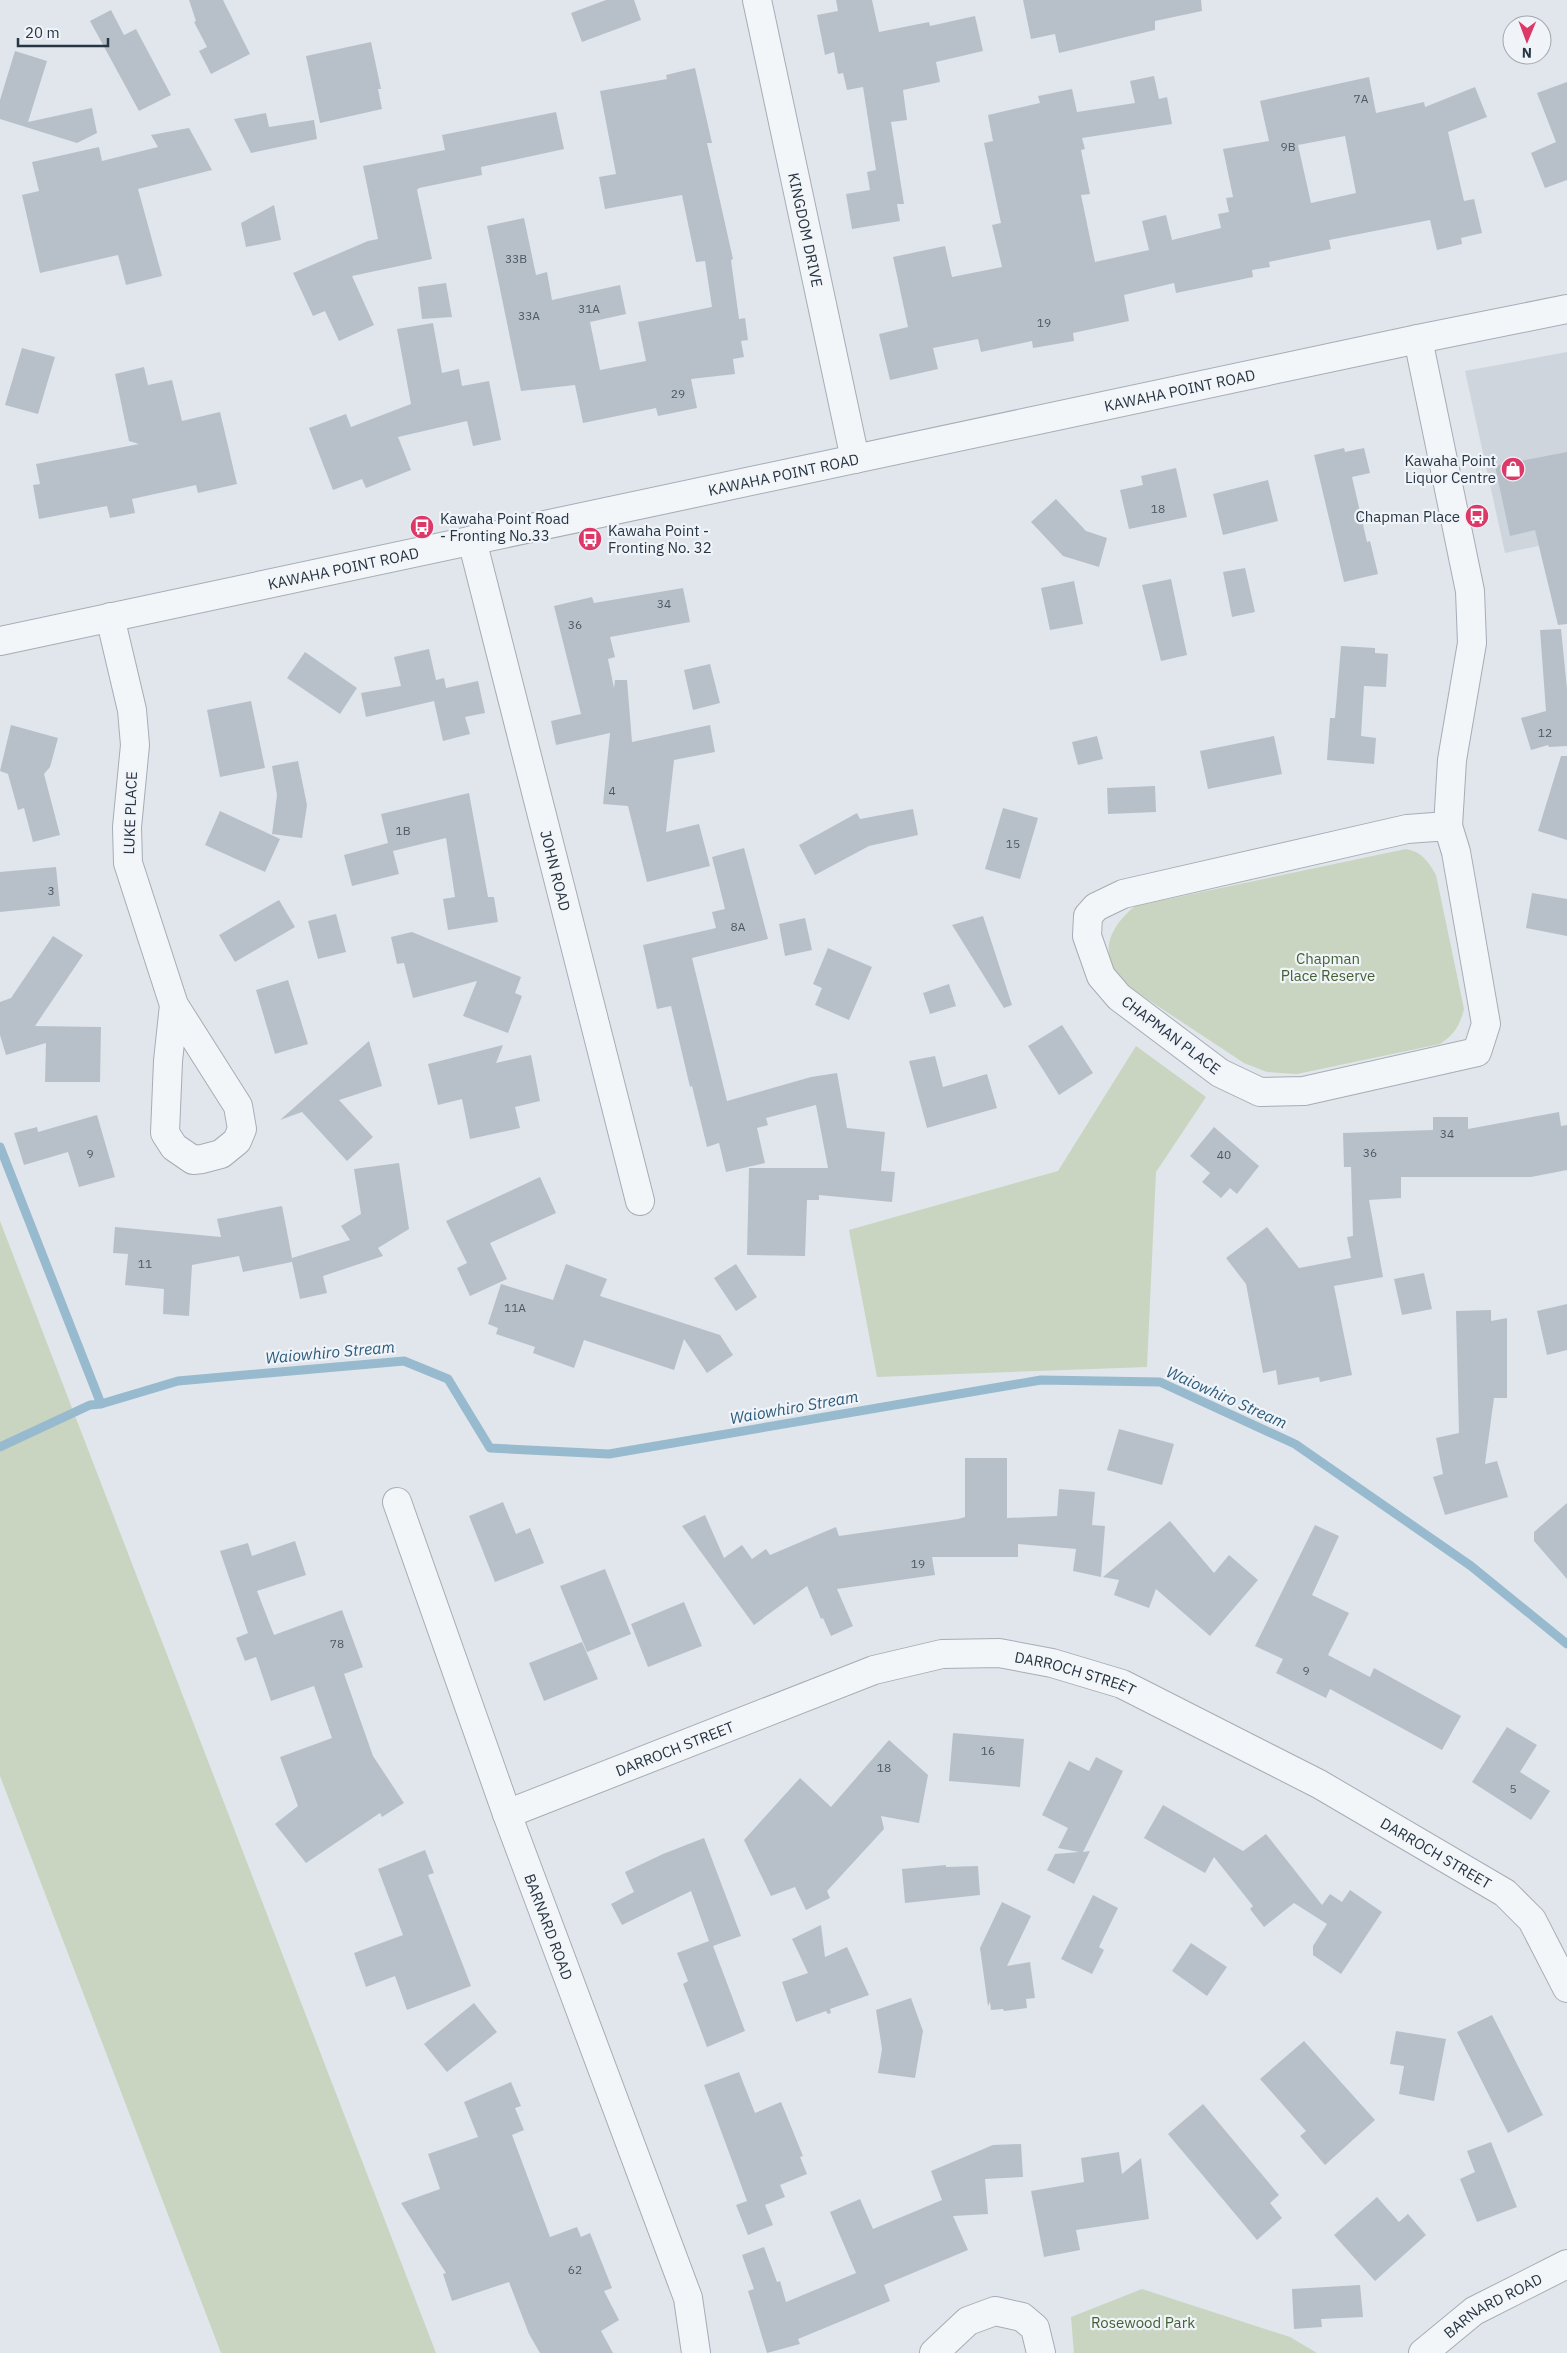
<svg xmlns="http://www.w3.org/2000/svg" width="1567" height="2353" viewBox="0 0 1567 2353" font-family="'IBM Plex Sans',sans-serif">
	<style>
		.built { fill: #ced5dd }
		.green { fill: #c9d5c0 }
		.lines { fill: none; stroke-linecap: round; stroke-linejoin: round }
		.stream { stroke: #97bace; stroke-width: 9 }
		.building { fill: #b7c0c9; fill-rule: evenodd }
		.minor-casing { stroke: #a5adb6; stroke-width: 30 }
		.minor { stroke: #f3f6f8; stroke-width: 28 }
		.labels { text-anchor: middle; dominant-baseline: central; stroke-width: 4.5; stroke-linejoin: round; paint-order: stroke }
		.number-label { font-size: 12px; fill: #4b5865 }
		.street-label { font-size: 15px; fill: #273544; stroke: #f0f4f8 }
		.poi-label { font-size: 15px; fill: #273544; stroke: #f0f4f8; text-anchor: end }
		.park-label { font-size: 15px; fill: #426133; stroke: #f0f4f8 }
		.water-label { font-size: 16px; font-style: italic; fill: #2c5b7c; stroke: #f0f4f8 }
	</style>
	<rect width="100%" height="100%" fill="#e0e6eb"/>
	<path class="built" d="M1567,352V540L1505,553L1465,371Z"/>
	<path class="green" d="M1406,849C1422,852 1428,861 1436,875L1464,1009C1460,1025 1454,1035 1440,1044L1297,1074L1267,1072L1244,1063L1132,989C1098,960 1103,933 1135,906Z
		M1136,1046L1206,1097L1156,1172L1147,1367L877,1377L849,1230L1058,1171Z
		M0,1221L436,2353H221L0,1776Z
		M1142,2289L1290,2337L1317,2353H1074L1071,2317Z"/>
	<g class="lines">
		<path class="stream" d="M0,1147L101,1404
			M0,1447L90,1405L101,1404L178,1381L404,1361L448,1379L490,1448L609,1454L1041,1380L1160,1382L1295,1444L1471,1566L1567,1644"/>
	</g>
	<path class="building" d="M189,0H223L250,54L211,74L199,51L207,47L194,22L196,21Z
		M606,0H634L641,20L582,42L571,13Z
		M836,0H872L879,32L929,22L930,26L975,16L983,51L936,62L940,82L903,90L907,120L891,122L904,204H897L900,221L852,229L846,194L870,190L867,172L876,170L863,87L847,90L843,73L838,74L834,52L825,55L817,15L838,11Z
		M1023,0H1201L1202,11L1155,21V30L1059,53L1055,34L1031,39Z
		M111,10L124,35L136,29L171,95L139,111L90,21Z
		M371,42L381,89H378L382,109L320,123L306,56Z
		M15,51L47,61L28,122L92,108L97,133L77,143L0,119V100Z
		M695,68L712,143H707L733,259L731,260L739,319L745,318L748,340L741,341L744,357L733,359L735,374L691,379L697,408L658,416L656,408L583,423L575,385L521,391L487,226L524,218L536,275L547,272L552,300L620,285L626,314L590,322L600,370L646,361L638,322L712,307L705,261L696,262L682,195L605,209L599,177L616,174L600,91L667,79L666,75Z
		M1154,76L1159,99L1167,97L1172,124L1082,138L1085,149L1081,150L1090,194L1081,195L1095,262L1149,250L1142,221L1166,215L1172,240L1221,228L1218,214L1229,212L1226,198L1233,197L1223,149L1269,141L1260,101L1369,77L1376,113L1424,102L1425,107L1475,87L1487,117L1448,132L1464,201L1474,199L1482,233L1461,238L1462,244L1437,250L1430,220L1329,240L1331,249L1269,262L1270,267L1252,270L1253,277L1176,293L1174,283L1124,295L1129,321L1073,333L1074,341L1033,348L1032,341L981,352L978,339L933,348L938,369L890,380L879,334L908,327L893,257L945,246L952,277L1002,267L992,225L1001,223L984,143L993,141L988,115L1040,103L1038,96L1072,89L1077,112L1135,103L1130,81ZM1345,136L1356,193L1311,203L1298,145Z
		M1567,82V180L1545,188L1531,153L1556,142L1537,93Z
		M556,112L564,149L481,167L482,175L419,188L417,190L432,259L352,276L374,325L339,341L325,311L313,316L293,273L368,241L378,239L363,166L445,150L442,135Z
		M266,113L269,127L314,120L317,139L251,153L234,119Z
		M189,128L212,170L138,189L162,276L126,285L118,255L40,273L22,195L39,191L32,162L99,147L102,161L158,147L151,135Z
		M274,205L281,240L246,247L241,223Z
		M446,283L452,317L422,319L418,287Z
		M433,323L442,373L459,369L462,386L489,381L501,440L473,446L467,421L398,437L411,470L366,488L362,479L333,490L309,428L346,414L351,427L411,404L397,329Z
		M22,348L55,357L38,414L5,405Z
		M144,367L148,385L172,380L182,421L220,412L237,484L198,493L196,485L132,499L135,513L110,518L107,506L39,519L33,485L40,484L36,464L139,444L129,441L115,374Z
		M1344,448L1345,452L1364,448L1370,473L1352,477L1367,542L1370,541L1378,574L1344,582L1314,455Z
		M1567,452V624L1558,625L1535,530L1510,536L1495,466Z
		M1176,468L1187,517L1129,529L1120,490L1143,485L1141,476Z
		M1268,480L1278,521L1223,535L1213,494Z
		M1056,499L1086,531L1107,538L1099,567L1063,556L1031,522Z
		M1245,568L1255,612L1232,617L1223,572Z
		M1171,579L1187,655L1161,661L1142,585Z
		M1074,581L1083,624L1050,630L1041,588Z
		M683,588L690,622L610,637L615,657L608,659L614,688L615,680H627L632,742L710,725L715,752L674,760L666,832L699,824L710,866L647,882L628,806L603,804L610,733L556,745L551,721L581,714L554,606L592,597L594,603Z
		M1561,629L1567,689V746L1549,747L1548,745L1531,750L1521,718L1546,711L1540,630Z
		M1341,646L1375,648V653L1388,654L1386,687L1364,686L1361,736L1376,738L1374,764L1327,760L1330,718H1335Z
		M429,649L436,680L444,678L446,688L478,681L485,713L465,717L470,734L443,741L434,701L366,717L361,693L401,686L394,657Z
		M305,652L357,688L340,714L287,678Z
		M710,664L720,703L693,710L684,670Z
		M251,701L265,768L220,777L207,710Z
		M11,725L58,738L50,767L44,774L60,835L33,842L24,808L18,810L8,774L0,771Z
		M1097,736L1103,759L1078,765L1072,742Z
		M1274,736L1282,774L1208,789L1200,751Z
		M1561,756H1567V840L1538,831Z
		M298,761L307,805L302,838L272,834L277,795L272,766Z
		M1155,786L1156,812L1108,814L1107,788Z
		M469,793L488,897H494L498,922L448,930L443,899L455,897L446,838L393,851L399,874L352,886L344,855L388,843L381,814Z
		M1003,808L1038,818L1020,879L985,869Z
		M913,809L918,835L869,846L815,875L799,845L857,813L860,819Z
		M220,811L280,839L265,872L205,845Z
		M744,848L768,939L692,958L727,1101L811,1077L837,1073L847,1128L885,1132L881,1171L895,1172L892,1202L819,1195V1200H807L805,1256L747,1255L749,1168H828L816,1105L766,1118L768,1125L757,1128L765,1163L726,1172L719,1143L707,1147L692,1086L690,1087L671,1006L657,1009L643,945L716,928L712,912L725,909L712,857Z
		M56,867L60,906L0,912V872Z
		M1532,893L1567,899V936L1526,928Z
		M279,900L295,927L235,962L219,935Z
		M336,914L346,952L318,959L308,921Z
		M983,916L1012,1005L1004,1008L952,925Z
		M805,918L812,950L785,956L779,924Z
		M412,932L521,977L515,993L522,996L508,1033L463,1016L477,981L413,998L404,963L397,964L391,937Z
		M53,936L83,955L35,1026L101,1027L100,1082H45L46,1043L6,1055L0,1035V1002L11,998Z
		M828,948L872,967L849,1020L815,1005L822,988L813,984Z
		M288,980L308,1044L275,1054L256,990Z
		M949,984L956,1006L930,1014L923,993Z
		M1062,1025L1093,1073L1059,1095L1028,1046Z
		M369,1041L382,1086L339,1100L373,1137L347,1161L302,1112L280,1120Z
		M503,1045L496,1063L531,1055L540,1101L515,1107L520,1128L470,1139L462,1099L438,1105L428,1064Z
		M935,1056L943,1087L987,1074L997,1108L927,1128L909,1061Z
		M1559,1112L1561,1126L1567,1125V1170L1531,1177H1401V1198L1369,1200L1383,1277L1334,1286L1352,1375L1320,1382L1319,1377L1278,1385L1276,1370L1263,1373L1246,1284L1226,1258L1267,1227L1299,1268L1351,1258L1347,1237L1353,1236L1351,1167H1344L1343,1133L1433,1130V1117H1468V1129Z
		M97,1115L115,1177L79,1187L68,1152L24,1165L14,1133L37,1127L38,1132Z
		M1214,1127L1259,1166L1237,1194L1230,1188L1221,1198L1202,1182L1210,1173L1190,1156Z
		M399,1163L409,1229L378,1248L383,1256L323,1276L327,1293L300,1299L292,1262L243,1272L239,1256L192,1265L189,1316L163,1314L164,1289L125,1285L128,1254L113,1253L115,1227L221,1237L217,1219L282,1206L292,1258L350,1240L341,1226L361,1214L354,1169Z
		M540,1177L556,1213L490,1243L507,1279L470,1296L457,1268L467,1263L446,1221Z
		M566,1264L607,1279L600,1296L720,1335L733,1355L707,1373L684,1339L674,1370L584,1340L574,1368L533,1353L535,1347L496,1334L498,1328L488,1324L501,1284L553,1300Z
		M736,1264L757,1297L736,1311L714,1278Z
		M1424,1273L1432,1309L1402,1315L1394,1279Z
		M1567,1304V1350L1547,1355L1537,1311Z
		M1491,1310V1321L1507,1318V1398H1494L1485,1464L1497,1461L1508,1497L1445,1515L1433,1477L1443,1474L1436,1438L1459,1433L1456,1311Z
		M1119,1429L1174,1444L1162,1485L1107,1470Z
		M965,1458H1007V1518L1057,1516L1059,1489L1095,1492L1092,1525L1105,1526L1101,1577L1073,1571L1076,1549L1018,1544V1557H932L935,1575L837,1589L853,1626L831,1636L823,1618L821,1619L807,1586L754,1625L682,1526L705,1515L724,1558L742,1545L752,1559L766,1549L770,1555L836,1527L839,1536L958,1519L965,1517Z
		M503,1502L516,1534L530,1528L544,1563L495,1582L469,1516Z
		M1567,1503V1579L1534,1541V1532Z
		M1170,1521L1214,1573L1229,1555L1258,1580L1210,1636L1156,1589L1149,1608L1114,1595L1119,1580L1103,1577Z
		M1315,1525L1339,1536L1312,1595L1349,1613L1328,1655L1370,1677L1374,1668L1461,1716L1442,1750L1330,1689L1326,1698L1276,1673L1283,1659L1255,1646Z
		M295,1541L306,1575L257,1591L274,1635L342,1610L363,1667L344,1674L373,1756L404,1803L382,1817L380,1813L306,1863L275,1824L298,1806L280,1757L332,1738L314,1686L271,1701L256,1657L245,1661L236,1638L248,1633L220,1551L248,1543L252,1556Z
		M605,1569L631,1634L587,1652L560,1586Z
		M684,1602L702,1646L648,1667L631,1624Z
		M582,1642L598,1679L544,1701L529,1663Z
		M1507,1727L1537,1745L1520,1772L1550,1791L1531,1820L1472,1782Z
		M953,1733L1024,1739L1020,1787L949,1781Z
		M889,1740L928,1775L919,1823L881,1816L884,1829L827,1891L830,1898L806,1910L795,1887L771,1896L744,1840L800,1778L831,1807Z
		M1096,1757L1123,1771L1083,1852L1090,1851L1074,1884L1047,1870L1055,1854L1079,1852L1058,1848L1068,1828L1042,1815L1069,1761L1089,1771Z
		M1163,1805L1243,1851L1266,1834L1322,1905L1330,1894L1342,1902L1350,1890L1382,1912L1341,1974L1313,1955V1946L1327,1924L1294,1903L1264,1927L1250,1909L1253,1906L1214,1857L1205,1873L1144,1838Z
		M704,1838L741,1936L713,1946L745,2031L707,2047L683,1984L688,1981L677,1953L709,1941L691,1891L622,1925L611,1904L634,1892L625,1872L663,1854Z
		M425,1850L434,1873L428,1875L471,1986L407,2010L395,1976L366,1987L354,1953L403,1935L378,1869Z
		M946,1865V1867L978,1866L980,1895L905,1903L902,1869Z
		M1093,1895L1118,1908L1099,1947L1104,1950L1092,1974L1061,1959Z
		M1002,1902L1031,1916L1007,1966L1030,1962L1035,1998L1026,1999L1027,2008L1004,2011L1003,2009L991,2010L990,2002L988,2006L980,1948Z
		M821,1925L825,1957L847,1947L869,1995L830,2009L831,2013L828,2014L826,2011L796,2022L782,1982L808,1973L792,1939Z
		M1191,1943L1227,1967L1207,1996L1172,1971Z
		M911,1998L923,2031L915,2078L878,2073L882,2049L876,2010Z
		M474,2003L497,2032L447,2072L424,2044Z
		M1492,2015L1543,2115L1508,2133L1457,2032Z
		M1396,2031L1446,2039L1434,2101L1399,2094L1404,2066L1390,2064Z
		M1304,2041L1375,2120L1325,2165L1300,2136L1306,2131L1260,2079Z
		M739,2072L755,2113L781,2102L803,2156L800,2157L807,2174L780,2185L785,2197L765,2205L773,2225L748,2235L736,2205L747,2201L704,2085Z
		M511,2082L521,2106L515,2108L524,2130L512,2135L550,2237L577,2227L581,2237L590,2233L612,2288L604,2291L619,2320L601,2331L613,2353H540L529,2334L509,2282L452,2301L443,2274L446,2273L401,2203L440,2189L428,2154L478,2137L464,2102Z
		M1203,2104L1279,2195L1270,2203L1282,2218L1257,2240L1168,2134Z
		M1491,2142L1517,2207L1477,2222L1460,2179L1475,2172L1467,2151Z
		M1021,2144L1023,2177L985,2179L988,2214L953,2216L968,2250L884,2285L890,2301L798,2339L800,2344L767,2353L748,2291L754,2289L742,2255L764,2247L777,2282L780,2281L786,2302L856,2273L830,2212L860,2199L873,2229L942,2200L931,2171L993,2145Z
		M1119,2152L1122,2174L1141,2158L1149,2219L1076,2230L1080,2250L1044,2257L1031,2191L1084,2182L1081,2158Z
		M1377,2197L1399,2222L1408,2214L1426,2235L1375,2281L1334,2235Z
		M1360,2285L1363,2317L1321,2319L1322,2327L1294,2329L1292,2289Z"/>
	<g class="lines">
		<g class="minor-casing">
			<g id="minor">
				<path id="s1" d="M757,0L855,459"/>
				<path d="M1418,339L1470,591L1472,643L1452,760L1448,826L1456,852L1486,1024L1477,1052L1304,1091L1260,1092L1220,1073L1119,997L1101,976L1087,936L1088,916L1096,907L1123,894L1407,829L1448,826"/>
				<path id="s2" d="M472,540L640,1201"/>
				<path d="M110,617L132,710L135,745L127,827L128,863L174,1005L238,1106L242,1129L237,1141L221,1154L202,1159L193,1160L174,1147L165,1133L168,1061L174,1005"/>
				<path id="s3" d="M0,641L1418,339L1567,309"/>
				<path id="s4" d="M397,1502L507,1814L688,2298L696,2353"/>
				<path id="s5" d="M507,1814L874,1670L942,1654L999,1653L1052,1663L1122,1684L1319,1784L1505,1893L1532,1920L1567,1988"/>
				<path d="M934,2353L968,2321L995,2311L1022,2317L1035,2328L1041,2353"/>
				<path id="s6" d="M1423,2353L1474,2311L1567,2264"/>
			</g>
		</g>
		<use href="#minor" class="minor"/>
	</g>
	<defs>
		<g id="shop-disc" transform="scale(1.25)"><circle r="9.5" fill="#dc3868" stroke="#f0f4f8"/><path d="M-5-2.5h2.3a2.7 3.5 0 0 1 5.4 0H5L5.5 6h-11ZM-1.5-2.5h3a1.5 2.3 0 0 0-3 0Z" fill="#fff"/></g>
		<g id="bus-disc" transform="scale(1.25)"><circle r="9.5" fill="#dc3868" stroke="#f0f4f8"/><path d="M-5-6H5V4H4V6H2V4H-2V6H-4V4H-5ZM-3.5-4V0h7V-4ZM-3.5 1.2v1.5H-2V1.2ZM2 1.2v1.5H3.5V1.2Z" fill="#fff"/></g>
	</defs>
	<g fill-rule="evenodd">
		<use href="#shop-disc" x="1513" y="469"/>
		<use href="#bus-disc" x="1477" y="516"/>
		<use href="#bus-disc" x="422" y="527"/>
		<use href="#bus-disc" x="590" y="539"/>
	</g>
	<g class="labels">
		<g class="number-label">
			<text x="1361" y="98">7A</text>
			<text x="1288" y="146">9B</text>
			<text x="516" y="258">33B</text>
			<text x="589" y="308">31A</text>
			<text x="529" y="315">33A</text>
			<text x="1044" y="322">19</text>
			<text x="678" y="393">29</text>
			<text x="1158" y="508">18</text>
			<text x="664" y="603">34</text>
			<text x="575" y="624">36</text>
			<text x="1545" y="732">12</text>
			<text x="612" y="790">4</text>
			<text x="403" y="830">1B</text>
			<text x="1013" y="843">15</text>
			<text x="51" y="890">3</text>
			<text x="738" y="926">8A</text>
			<text x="1447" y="1133">34</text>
			<text x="1370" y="1152">36</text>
			<text x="90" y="1153">9</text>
			<text x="1224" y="1154">40</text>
			<text x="145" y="1263">11</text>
			<text x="515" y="1307">11A</text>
			<text x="918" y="1563">19</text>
			<text x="337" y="1643">78</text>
			<text x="1306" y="1670">9</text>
			<text x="988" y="1750">16</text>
			<text x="884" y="1767">18</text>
			<text x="1513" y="1788">5</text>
			<text x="575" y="2269">62</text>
		</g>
		<g class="street-label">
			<text stroke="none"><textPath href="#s1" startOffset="235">KINGDOM DRIVE</textPath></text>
			<text stroke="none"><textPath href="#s3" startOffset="1206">KAWAHA POINT ROAD</textPath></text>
			<text stroke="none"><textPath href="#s3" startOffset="801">KAWAHA POINT ROAD</textPath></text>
			<text stroke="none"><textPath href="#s3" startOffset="351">KAWAHA POINT ROAD</textPath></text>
			<text transform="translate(130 813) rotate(-88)">LUKE PLACE</text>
			<text stroke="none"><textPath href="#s2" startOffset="341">JOHN ROAD</textPath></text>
			<text transform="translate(1171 1035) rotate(37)">CHAPMAN PLACE</text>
			<text stroke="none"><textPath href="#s5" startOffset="600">DARROCH STREET</textPath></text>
			<text stroke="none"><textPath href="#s5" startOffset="180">DARROCH STREET</textPath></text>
			<text stroke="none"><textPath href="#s5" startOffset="1005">DARROCH STREET</textPath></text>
			<text stroke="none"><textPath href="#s4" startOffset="451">BARNARD ROAD</textPath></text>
			<text stroke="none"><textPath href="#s6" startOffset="85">BARNARD ROAD</textPath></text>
		</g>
		<g class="poi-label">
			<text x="1496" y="460">Kawaha Point<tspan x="1496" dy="17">Liquor Centre</tspan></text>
			<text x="1460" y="516">Chapman Place</text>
			<text x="440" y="518" text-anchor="start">Kawaha Point Road<tspan x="440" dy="17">- Fronting No.33</tspan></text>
			<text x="608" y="530" text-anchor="start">Kawaha Point -<tspan x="608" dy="17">Fronting No. 32</tspan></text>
		</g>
		<g class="park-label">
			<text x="1328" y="958">Chapman<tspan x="1328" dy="17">Place Reserve</tspan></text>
			<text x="1143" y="2322">Rosewood Park</text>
		</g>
		<g class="water-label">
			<text transform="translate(330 1352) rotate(-5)">Waiowhiro Stream</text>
			<text transform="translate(1227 1397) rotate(24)">Waiowhiro Stream</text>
			<text transform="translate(794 1407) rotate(-10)">Waiowhiro Stream</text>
		</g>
	</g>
	<g transform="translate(1527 40) rotate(181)"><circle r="24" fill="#f0f4f8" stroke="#a0a8b0"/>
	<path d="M0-4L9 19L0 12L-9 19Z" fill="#dc3868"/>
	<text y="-8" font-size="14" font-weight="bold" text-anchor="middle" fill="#273544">N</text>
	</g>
	<path d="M18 38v8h90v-8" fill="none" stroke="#273544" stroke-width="2.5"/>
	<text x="25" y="38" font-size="15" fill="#273544" stroke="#f0f4f8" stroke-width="4" paint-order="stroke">20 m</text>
</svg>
